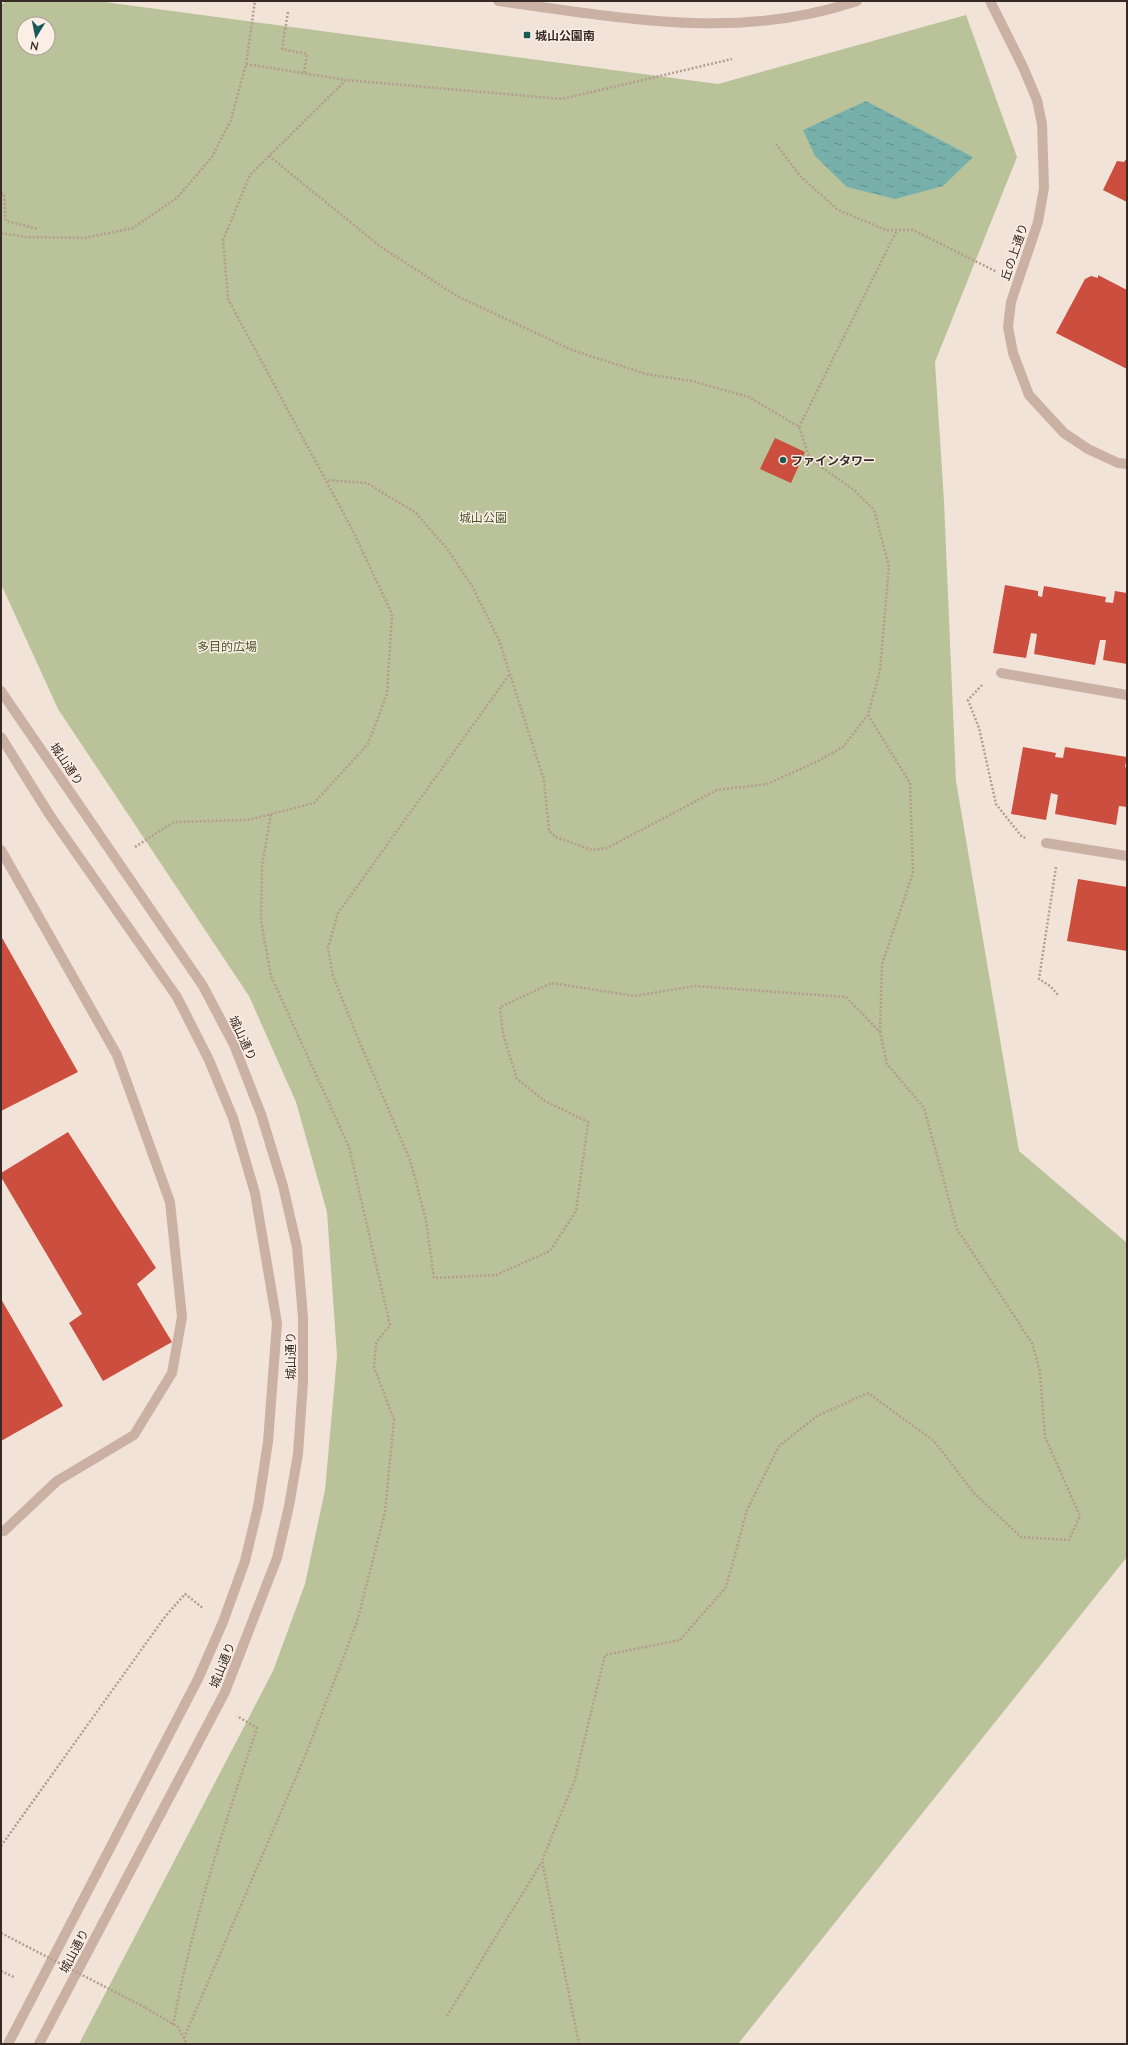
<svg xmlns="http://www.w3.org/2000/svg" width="1128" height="2045" viewBox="0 0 1128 2045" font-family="Lato,'Noto Sans JP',sans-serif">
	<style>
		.green { fill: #b9c298; fill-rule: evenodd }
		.water { fill: url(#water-ripples) }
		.building { fill: #cb4e3e }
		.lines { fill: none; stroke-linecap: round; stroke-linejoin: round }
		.path { stroke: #b69b8f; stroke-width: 2.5; stroke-dasharray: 2 2; stroke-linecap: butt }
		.service { stroke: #cbb1a4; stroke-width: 10 }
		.tertiary { stroke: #cbb1a4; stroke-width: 10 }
		.path-bridge { stroke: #b69b8f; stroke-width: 2.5; stroke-dasharray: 2 2; stroke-linecap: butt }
		.poi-dot { fill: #1a5955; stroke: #faeee5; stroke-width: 1.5 }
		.labels { text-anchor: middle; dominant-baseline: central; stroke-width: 3; stroke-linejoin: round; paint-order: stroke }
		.poi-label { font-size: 12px; font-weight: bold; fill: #362926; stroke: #faeee5; text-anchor: start }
		.street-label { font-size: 12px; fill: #362926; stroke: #faeee5 }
		.park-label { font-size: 12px; fill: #4a5529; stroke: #faeee5 }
	</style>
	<defs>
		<pattern id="water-ripples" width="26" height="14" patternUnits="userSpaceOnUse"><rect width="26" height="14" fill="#77b0ab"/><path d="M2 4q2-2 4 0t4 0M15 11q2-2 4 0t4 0" fill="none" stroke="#628f8b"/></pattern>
	</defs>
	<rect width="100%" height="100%" fill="#f2e3d9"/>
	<path class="green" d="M6,1H97L718,84L966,15L1017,157L935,362L944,502L956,781L1019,1151L1127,1243V1557L738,2044H79L273,1671L305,1584L325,1490L337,1356L327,1212L296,1102L249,996L58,709L1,584V5ZM24,24H48V48H24Z"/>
	<path class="water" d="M866,101L973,157L943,186L895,199L847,187L815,156L803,130Z"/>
	<path class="building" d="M1127,158V202L1103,190L1117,161L1124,162Z
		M1098,275L1127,290V369L1056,333L1085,279L1091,276L1098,278Z
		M775,438L805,452L791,483L760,469Z
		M1005,585L1038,591V596L1042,597L1044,586L1106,597L1105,602L1113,603L1115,591L1127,593V664L1103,660L1106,640H1100L1095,665L1034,654L1037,634L1031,633L1026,658L993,653Z
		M1023,747L1056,753L1055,757L1063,758L1065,747L1127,757L1125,767L1127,768V807L1119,806L1116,825L1055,814L1058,795L1051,793L1046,820L1011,814Z
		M1078,879L1127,887V951L1067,941Z
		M1,936L78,1072L1,1111Z
		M68,1132L156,1268L137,1284L172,1342L103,1381L69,1323L82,1314L1,1177V1173Z
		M1,1299L63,1406L1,1441Z"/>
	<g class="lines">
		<path class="path" d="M288,12L282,49L307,54L304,73
			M246,64L346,80
			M776,144L800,176L838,210L886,230H913L997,272
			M269,156L381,247L457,296L572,350L646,374L692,381L749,397L799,427L810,459L854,490L874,510L889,566L880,670L868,715L843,747L816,762L767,784L717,790L607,848L592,850L556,837L549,831L544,780L499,640L472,586L448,550L416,513L367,483L326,480
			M1,193L4,194L6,221L38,229
			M1,233L25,237L85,238L133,228L177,198L212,157L231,120L246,64L255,1
			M799,427L897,230
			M509,675L338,913L328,948L333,976L355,1031L410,1160L426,1220L434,1278L496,1275L550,1251L576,1211L588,1122L545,1101L517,1079L503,1034L500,1007L552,983L634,996L695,986L846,997L880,1032L887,1064L924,1108L957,1229L1032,1343L1040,1372L1045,1437L1080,1516L1069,1540L1021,1537L974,1493L934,1441L868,1393L817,1416L779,1446L747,1510L726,1587L680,1640L605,1655L575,1779L542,1861L579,2044
			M982,685L968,700L979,728L996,804L1022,837L1026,838
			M868,715L910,783L913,873L882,964L880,1032
			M135,847L174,822L248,820L314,803L368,744L387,694L392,614L352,529L228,299L223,240L250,175L346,80L562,99L732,59
			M1056,867L1039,979L1050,986L1059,996
			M1,1846L164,1618L185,1594L203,1608
			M1,1971L14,1977
			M146,2008L178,2027L187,2044
			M447,2016L542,1862
			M173,2025C192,1923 224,1826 257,1728L237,1716
			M184,2038L308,1749L357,1622L385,1512L394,1420L374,1367L376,1343L390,1325L349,1147L271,976L261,921L262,866L271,814"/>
		<path class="service" d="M1001,673L1127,695
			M1046,843L1127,856
			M1,850L117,1055L170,1202L182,1317L172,1373L134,1435L57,1481L4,1531"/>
		<path class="tertiary" d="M498,1C620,17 736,42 857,1
			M990,1L1023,67L1037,100L1042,124L1044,188L1038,222L1011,302L1008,327L1013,353L1029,395L1064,433L1088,449L1118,463L1127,464
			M1,691L203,986L234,1045L261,1114L283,1186L297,1247L303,1317V1382L298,1454L289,1506L277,1558L225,1692L39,2044
			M1,737L49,814L177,997L209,1060L233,1118L255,1193L277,1323L268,1442L258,1507L245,1561L223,1622L198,1679L8,2044"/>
		<path class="path-bridge" d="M1,1933L146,2008"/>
	</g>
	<g class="poi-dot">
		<rect x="523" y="31" width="8" height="8" rx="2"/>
		<circle cx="783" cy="460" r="4"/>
	</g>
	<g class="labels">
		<g class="poi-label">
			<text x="535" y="35">城山公園南</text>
			<text x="791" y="460">ファインタワー</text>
		</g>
		<g class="street-label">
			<text transform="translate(1014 252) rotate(-71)">丘の上通り</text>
			<text transform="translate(67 764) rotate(56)">城山通り</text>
			<text transform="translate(243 1038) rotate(65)">城山通り</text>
			<text transform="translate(290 1356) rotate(-90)">城山通り</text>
			<text transform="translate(222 1665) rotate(-68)">城山通り</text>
			<text transform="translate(74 1951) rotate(-62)">城山通り</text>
		</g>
		<g class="park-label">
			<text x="483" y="517">城山公園</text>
			<text x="227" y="646">多目的広場</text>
		</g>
	</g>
	<rect width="1128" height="2045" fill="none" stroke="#362926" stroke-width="4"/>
	<g transform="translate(36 36) rotate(190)"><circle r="19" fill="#faeee5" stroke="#ac9f99"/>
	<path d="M0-3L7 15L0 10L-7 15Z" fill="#1a5955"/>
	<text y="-6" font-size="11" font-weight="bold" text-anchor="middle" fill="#362926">N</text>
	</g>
</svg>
